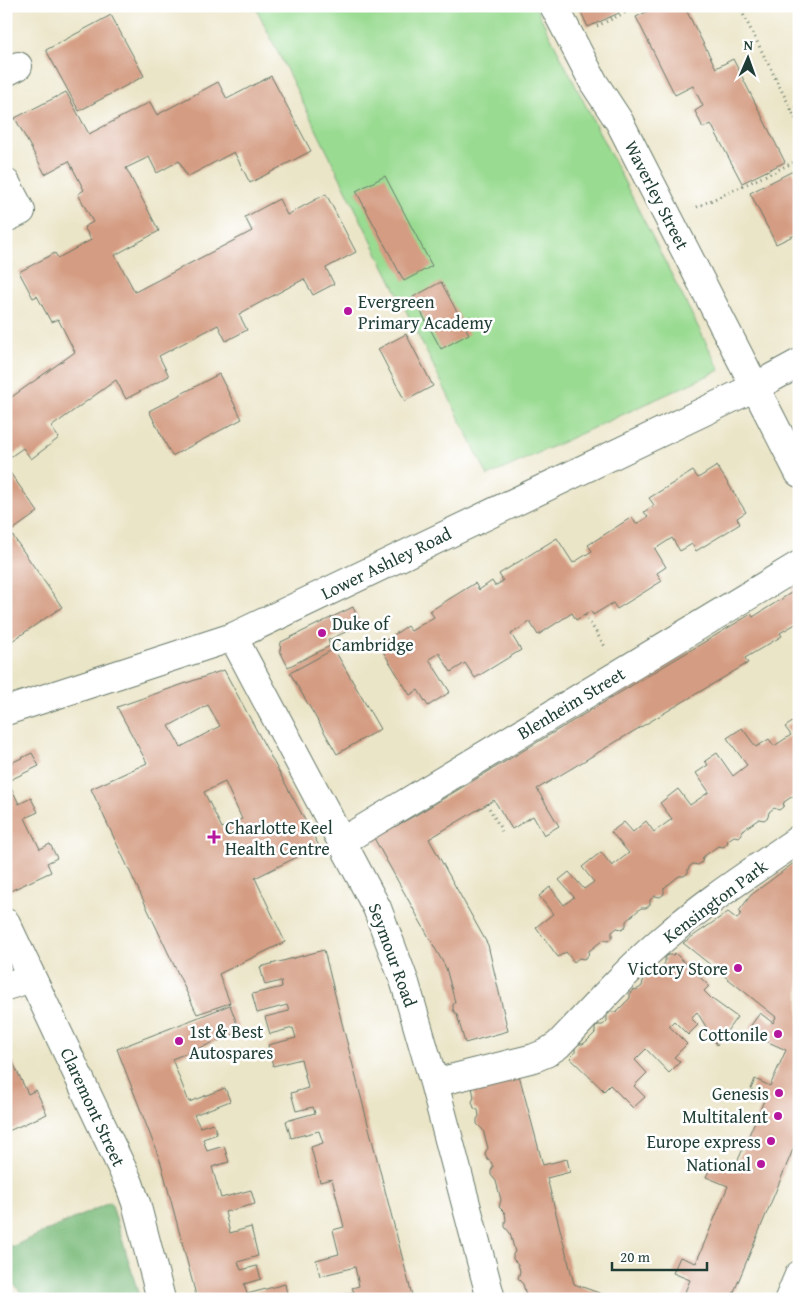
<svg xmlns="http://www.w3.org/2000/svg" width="805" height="1305" viewBox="0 0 805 1305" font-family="'Gentium Book Plus',serif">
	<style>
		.green { fill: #9adb92; stroke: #5c8c63 }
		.forest { fill: #7bbb7c; stroke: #4d7c58 }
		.building { fill: #d49c82; fill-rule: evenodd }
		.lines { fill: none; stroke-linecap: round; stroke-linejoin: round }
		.minor-casing { stroke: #667868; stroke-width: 30 }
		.major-casing { stroke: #667868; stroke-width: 30 }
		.path { stroke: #667868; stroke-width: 3; stroke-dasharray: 1 4; stroke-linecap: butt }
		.minor { stroke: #fff; stroke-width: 28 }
		.major { stroke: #fff; stroke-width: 28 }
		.poi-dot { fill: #b5179e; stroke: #fff; stroke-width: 2 }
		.labels { text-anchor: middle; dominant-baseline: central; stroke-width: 5; stroke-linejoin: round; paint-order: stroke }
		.street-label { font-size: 18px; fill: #1f3d34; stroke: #fff }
		.poi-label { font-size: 18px; fill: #1f3d34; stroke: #fff; text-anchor: end }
	</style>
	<rect width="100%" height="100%" fill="#fff"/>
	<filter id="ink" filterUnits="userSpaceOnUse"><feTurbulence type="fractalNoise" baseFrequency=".02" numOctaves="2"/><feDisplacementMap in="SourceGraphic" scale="10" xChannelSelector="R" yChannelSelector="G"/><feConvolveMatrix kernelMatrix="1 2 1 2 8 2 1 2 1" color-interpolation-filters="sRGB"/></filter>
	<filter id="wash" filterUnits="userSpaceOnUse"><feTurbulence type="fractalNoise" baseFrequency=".0096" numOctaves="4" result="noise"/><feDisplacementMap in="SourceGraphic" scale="20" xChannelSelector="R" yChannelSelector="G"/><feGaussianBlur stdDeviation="1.12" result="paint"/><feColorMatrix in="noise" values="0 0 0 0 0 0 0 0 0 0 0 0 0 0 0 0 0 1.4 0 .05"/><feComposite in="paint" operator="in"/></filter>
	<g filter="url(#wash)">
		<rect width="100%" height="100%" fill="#ebe5c8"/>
		<path class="green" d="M255,6H535L720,370L488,476Z"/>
		<path class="forest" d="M111,1202L140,1299H27L6,1276V1239L11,1247Z"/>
		<g id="blocks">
			<path class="building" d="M578,6H616L619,13L588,27Z
				M658,6H684L716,68L733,59L785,162L742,183L711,124L703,128L695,111L703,106L693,86L675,95L636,17Z
				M111,15L144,76L79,111L46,50Z
				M271,76L311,151L250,183L234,152L187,177L179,161L157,173L149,157L126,168L159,231L115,255L135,292L252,231L245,217L279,199L287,215L326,194L356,252L326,268L334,284L313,295L304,279L239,314L247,330L226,341L218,325L159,356L169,376L126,399L116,380L51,427L59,438L31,459L23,448L6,460V401L75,352L58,319L51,322L37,296L33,298L19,272L55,253L58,258L91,240L84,227L93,222L78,194L84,190L69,161L45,174L15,118L66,92L89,134L150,102L157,115L218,82L227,99Z
				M793,171L799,182V233L776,244L750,193Z
				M385,176L432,266L404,281L356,191Z
				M441,282L469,334L441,349L413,297Z
				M406,334L433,386L405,401L378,349Z
				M219,374L242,419L172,456L149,411Z
				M717,466L746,512L737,518L740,524L696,551L692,544L680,551L672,538L655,549L666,567L657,573L662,581L617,609L613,603L593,615L591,611L576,620L572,613L538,635L530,622L511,634L521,650L475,678L465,663L451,672L439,653L429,659L450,692L428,706L418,690L410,695L382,650L389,645L386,640L407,626L411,631L434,617L430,611L475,583L479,590L492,581L495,586L503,581L499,574L557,538L573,563L592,551L588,545L632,517L636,524L648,517L644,512L654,505L649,498L693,471L698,478Z
				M6,467L38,512L10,532L62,607L6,645Z
				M799,582V622L780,633L782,636L745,658L748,663L537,789L559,826L544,835L533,816L512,829L494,800L429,839L488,945L508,1031L465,1043L457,1015L453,1010V1005L455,1002L446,968L374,838L416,815L751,614L753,617L794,591L791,588Z
				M353,607L361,625L328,640L330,646L288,667L280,651L281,642Z
				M334,649L380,729L337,754L290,673Z
				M224,670L319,846L255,878L285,942L219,974L230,1003L197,1014L91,789L147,763L117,707ZM208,705L220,726L181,747L169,726ZM225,782L242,819L222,828L204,792Z
				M797,719L799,722V792L784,802L783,807L779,810L774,808L769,812L768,817L764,820L759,819L743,830L742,834L739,837L734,836L728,840L727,844L723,847L718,846L703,857L702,862L698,865L693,864L690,866L688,869V873L684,876H679L664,888V894L660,897L655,896L650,900V905L646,908H641L626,921V926L622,929L617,928L612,932V938L608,941L603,940L589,951L588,956L584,959L579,958L574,962L566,952L558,957L536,927L553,914L539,896L550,887L564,905L574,897L559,880L569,872L584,889L594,882L582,867L601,852L612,866L629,853L611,832L624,822L633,832L646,821L654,832L672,819L660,803L678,789L690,805L709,792L696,773L708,765L705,761L717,753L733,776L747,765L727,738L742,728L756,747L769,739L774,746L791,735L785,727Z
				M32,753L39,766L8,781L19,804L31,798L38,812L25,818L40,849L50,844L57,858L47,863L51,872L10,891L6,886V759L9,764Z
				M799,859V1135L731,1299H682L690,1280L673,1273L680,1257L696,1263L728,1186L706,1177L714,1159L735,1167L766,1096L751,1089L755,1079L770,1086L786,1050L766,1041L749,1028L760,1013L773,1023L776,1017L683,943L728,912L737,919L741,913L739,911L751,895Z
				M324,950L342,1023L413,1299H339L338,1296L354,1292L352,1288L359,1286L355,1267L320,1276L316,1260L339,1254L333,1230L344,1227L332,1179L320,1182L311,1147L323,1143L319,1131L291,1138L286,1121L315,1113L313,1107L296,1111L291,1093L308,1088L301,1059L273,1066L268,1045L296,1038L293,1028L270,1034L265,1017L289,1011L287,1005L257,1013L252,994L282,987L281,981L265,985L260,967Z
				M675,953L709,986L704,991L712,999L737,1017L717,1045L697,1012L691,1018L698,1025L688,1035L674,1021L669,1026L687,1044L674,1057L680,1062L669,1073L646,1049L635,1060L647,1073L634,1086L645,1097L633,1108L610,1085L604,1091L570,1058L575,1053V1048L578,1044H583L588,1040L595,1033V1028L598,1025H603L607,1021V1015L611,1012H616L630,998V993L633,990L638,989L642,986L643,981L646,977H651L665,963V958L668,955H673Z
				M230,1005L240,1032L172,1059L189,1102L225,1088L230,1101L194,1115L200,1127L213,1123L217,1134L203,1139L207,1151L224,1146L229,1162L212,1167L221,1198L251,1190L255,1204L225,1212L230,1233L251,1227L258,1256L238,1262L241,1270L257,1266L261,1279L244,1284L247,1294L285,1284L288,1299H197L161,1163L117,1049Z
				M6,1048L28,1094L36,1090L47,1114L6,1132Z
				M519,1075L543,1165L567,1159L570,1172L547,1178L574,1284L616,1299H527L523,1284L518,1279L520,1271L518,1264L513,1259V1254L515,1252L510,1233L505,1227V1222L506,1220L505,1213L499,1207L501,1200L496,1181L491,1175V1171L493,1167L491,1162L488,1160L485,1155L486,1151L488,1148L483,1130L477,1124V1119L479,1116L478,1110L474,1108L472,1102L474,1097L472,1087Z"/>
		</g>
	</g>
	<g filter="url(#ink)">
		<use href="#blocks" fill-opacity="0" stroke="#667868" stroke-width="1"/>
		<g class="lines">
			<g class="minor-casing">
				<path id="minor" d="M554,6L594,83L619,121L799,473
					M6,72L18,66
					M6,183L21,211L6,218
					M233,637L377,908L405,983L434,1083L491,1299
					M343,841L799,565
					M6,923L129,1183L136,1203L161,1299
					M6,986L32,978
					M434,1083L534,1058L546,1053L558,1045C594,1008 629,967 669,934C709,899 755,870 799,839"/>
			</g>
			<g class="major-casing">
				<path id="major" d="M6,711L233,637L755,387L799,363
					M789,1299L799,1275"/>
			</g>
			<path class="path" d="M739,6L799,125
				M6,12L17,6
				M597,26L639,6
				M791,110L799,106
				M697,207L799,160
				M585,615L606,648
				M487,804L503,833"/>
			<use href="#minor" class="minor"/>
			<use href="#major" class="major"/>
		</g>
	</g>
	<g class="poi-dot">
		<circle cx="348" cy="311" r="5"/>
		<circle cx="322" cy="633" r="5"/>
		<path d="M211.5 829.5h5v5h5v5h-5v5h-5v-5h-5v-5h5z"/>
		<circle cx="738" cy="968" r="5"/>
		<circle cx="778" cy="1034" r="5"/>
		<circle cx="179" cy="1041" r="5"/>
		<circle cx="779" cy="1093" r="5"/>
		<circle cx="778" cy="1116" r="5"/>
		<circle cx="771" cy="1141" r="5"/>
		<circle cx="761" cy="1164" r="5"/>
	</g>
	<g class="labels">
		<g class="street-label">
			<text transform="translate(657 195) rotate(63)">Waverley Street</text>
			<text transform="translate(386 563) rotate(-26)">Lower Ashley Road</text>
			<text transform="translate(571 703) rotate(-31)">Blenheim Street</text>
			<text transform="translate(715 901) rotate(-37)">Kensington Park</text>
			<text transform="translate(393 955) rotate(70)">Seymour Road</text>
			<text transform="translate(93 1107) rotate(65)">Claremont Street</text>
		</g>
		<g class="poi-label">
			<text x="358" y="301" text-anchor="start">Evergreen<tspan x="358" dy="21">Primary Academy</tspan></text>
			<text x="332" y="623" text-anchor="start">Duke of<tspan x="332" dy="21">Cambridge</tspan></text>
			<text x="225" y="827" text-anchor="start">Charlotte Keel<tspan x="225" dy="21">Health Centre</tspan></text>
			<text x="728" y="968">Victory Store</text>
			<text x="189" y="1031" text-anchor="start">1st &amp; Best<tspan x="189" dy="21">Autospares</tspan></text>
			<text x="768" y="1034">Cottonile</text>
			<text x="769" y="1093">Genesis</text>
			<text x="768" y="1116">Multitalent</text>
			<text x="761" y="1141">Europe express</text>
			<text x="751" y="1164">National</text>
		</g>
	</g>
	<rect width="805" height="1305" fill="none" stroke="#fff" stroke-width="25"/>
	<g transform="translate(748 58) rotate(2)" stroke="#ffffff" stroke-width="4" paint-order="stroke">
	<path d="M0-4L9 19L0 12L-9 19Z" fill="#1f3d34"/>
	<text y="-8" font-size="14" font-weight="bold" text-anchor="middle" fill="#1f3d34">N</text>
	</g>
	<path d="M612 1262v8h95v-8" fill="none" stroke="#1f3d34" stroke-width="2.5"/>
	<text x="620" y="1262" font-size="15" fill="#1f3d34" stroke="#ffffff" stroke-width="4" paint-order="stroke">20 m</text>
</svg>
